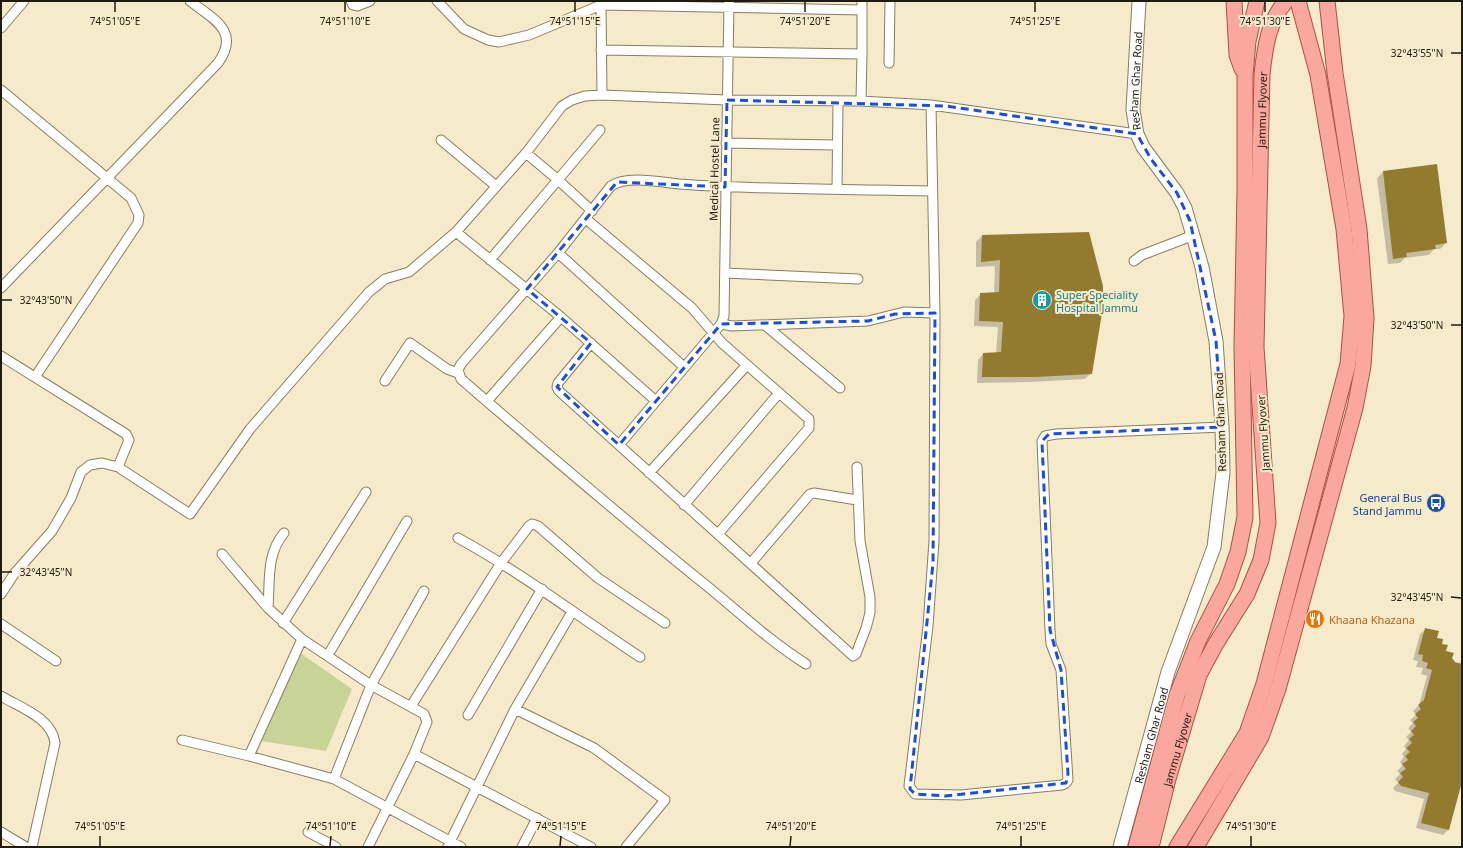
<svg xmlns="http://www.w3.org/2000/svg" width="1463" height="848" viewBox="0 0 1463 848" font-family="'Noto Sans',sans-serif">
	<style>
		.green { fill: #c8d496 }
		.shadow { fill: #0003 }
		.building { fill: #927b2e }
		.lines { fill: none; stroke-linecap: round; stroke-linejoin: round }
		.street-casing { stroke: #877e60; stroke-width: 11 }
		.secondary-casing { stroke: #877e60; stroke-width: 15 }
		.primary-casing { stroke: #aa5042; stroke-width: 17 }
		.street { stroke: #fff; stroke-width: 9 }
		.secondary { stroke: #fff; stroke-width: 13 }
		.primary { stroke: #faa79e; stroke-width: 15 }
		.marked { fill: none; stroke: #1d4ed8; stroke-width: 3; stroke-dasharray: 8 5; stroke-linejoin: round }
		.ticks { fill: none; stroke: #1e1b0f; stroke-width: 1.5 }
		.labels { text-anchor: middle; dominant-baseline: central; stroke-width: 4; stroke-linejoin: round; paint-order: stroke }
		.street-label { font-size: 11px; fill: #1e1b0f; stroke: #f5ebcb }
		.culture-label { font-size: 11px; fill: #0d838f; stroke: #f5ebcb; text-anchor: start }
		.transit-label { font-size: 11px; fill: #164399; stroke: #f5ebcb; text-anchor: end }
		.food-label { font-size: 11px; fill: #c56008; stroke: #f5ebcb; text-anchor: start }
		.ticks-label { font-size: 10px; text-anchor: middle; fill: #1e1b0f; stroke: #f5ebcb; stroke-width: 4; stroke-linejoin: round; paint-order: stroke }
	</style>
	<rect width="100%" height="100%" fill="#f5ebcb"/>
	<path class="green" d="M293,648L352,689L326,751L254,740Z"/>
	<path class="shadow" d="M1436,166L1446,243L1440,249H1434L1429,255L1405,258L1400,263L1388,264L1377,178L1383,172Z
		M982,236L1091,373L1085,379L1030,382L977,383L978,360L983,354H996L998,327L974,326L975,300L981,294L994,293L995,266L976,267V242Z
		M1426,629L1436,638L1455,663L1460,664L1462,656V778L1448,830L1443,835L1416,828L1424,799L1395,791L1393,788L1398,783L1395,779L1400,774L1397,771L1402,766L1400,762L1404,757L1402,754L1406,749L1404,746L1409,740L1406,737L1411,732L1408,728L1413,723L1410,720L1416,715L1413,711L1419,705L1427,676L1421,674L1423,668L1416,667L1418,661L1413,660L1420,634Z"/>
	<path class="building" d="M1437,164L1447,243L1435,245L1436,249L1406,253L1407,257L1393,259L1383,171Z
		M1089,232L1103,286V307L1092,374L1036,377H982L983,353L1001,352L1003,322L979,321L980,293L999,292L1000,260L981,262L982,235Z
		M1425,628L1439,631L1437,638L1443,639L1442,644L1448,645L1446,651L1454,653L1452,658L1455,662L1462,664V782L1449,830L1421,823L1429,793L1401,786L1398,782L1403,777L1400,773L1406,769L1402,764L1408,760L1405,756L1410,752L1406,748L1412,743L1409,739L1414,735L1411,731L1416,726L1413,722L1418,718L1415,714L1421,709L1418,705L1424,700L1432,670L1426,668L1428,663L1422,661L1423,655L1418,654Z"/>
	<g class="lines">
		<g class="street-casing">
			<path id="street" d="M351,1L353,5L357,6L370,1
				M437,1L464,29L488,40L499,42L529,35L601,5L862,10
				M601,5L602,95
				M1,28L24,1
				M601,50L862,54V1
				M889,63L890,1
				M1,90L131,198L139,215L138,223L35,377
				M861,101L862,54
				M931,105L935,313L934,541L928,626L909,786L915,794L961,795L1062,785L1066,783L1068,780L1061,670L1051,644L1050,630L1042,441L1045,436L1056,434L1222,427
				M441,140L496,186
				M726,143L837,145
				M526,153L557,179L592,211
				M837,189L838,102
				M586,219L692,308L722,343L809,419V428L718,534
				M456,232L561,317L656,401
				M558,253L684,367
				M490,260L600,130
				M1134,261L1142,255L1194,235
				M725,273L858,279
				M1,288L218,63C241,31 213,19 190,1
				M721,324L732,326L868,321L904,312L935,313
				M765,325L840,388
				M591,343L558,383L557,387L559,391L853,656L856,654L866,628L870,613V597L860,541L857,467
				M1,356L126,434L129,440L118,467
				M385,381L410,343L447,369L458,373
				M487,401L561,317
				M619,445L721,324L724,316L729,1
				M649,473L746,366
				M684,505L779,393
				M458,538C522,573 579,617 640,657
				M222,554L268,608L302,639L371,685L424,714L427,722L414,754L368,847
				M751,563L810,494L814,493L857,500
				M1,594L14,574L52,531L71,498L81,472L90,465L102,463L118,467L190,514L250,429L369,292L385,279L409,272L456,232L526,153L562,106L572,100L585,96L602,95L727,100L861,101L931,105L1137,134
				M268,608C270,583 266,554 284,533
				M283,623L366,492
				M1,624L56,661
				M328,655L407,521
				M806,664C768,640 737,610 702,582C620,516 541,448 461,379L458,370L461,364L558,253L611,186C626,175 660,182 679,184C763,190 847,189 932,191
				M1,696C21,708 52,718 55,743L32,847
				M411,706L501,563L529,526L532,524L538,526L598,578L665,623
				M515,709L594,748L665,800L626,847
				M468,715L542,589
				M182,740L249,756L334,779L461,847
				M414,754L591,847
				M249,756L302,639
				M334,779L371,685L424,591
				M1,832L26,847
				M308,832L336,847
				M448,846L515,709L572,612
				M522,847L537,818"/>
		</g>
		<g class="secondary-casing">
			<g id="secondary">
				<path id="s1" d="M1120,847L1168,672L1214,547L1223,473L1222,427L1216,341L1202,267L1185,208L1177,193L1143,147L1137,134L1133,110L1139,1"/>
			</g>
		</g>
		<g class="primary-casing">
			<g id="primary">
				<path d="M1234,1L1237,55L1242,69"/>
				<path d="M1136,847L1177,695L1198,641L1227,584L1238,552L1245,517L1242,346L1245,193V75L1248,41L1257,1"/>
				<path id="s2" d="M1151,847L1168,779L1199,675L1215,645L1247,594L1261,560L1268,523L1256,347L1262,74C1265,48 1268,22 1286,1"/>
				<path d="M1177,847L1247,733L1264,684L1348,364L1352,316L1344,229L1318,75L1298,1"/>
				<path d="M1196,847L1261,737L1278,689L1355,408L1363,366L1366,318L1359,229L1335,73L1327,1"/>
			</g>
		</g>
		<use href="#street" class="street"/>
		<use href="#secondary" class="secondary"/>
		<use href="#primary" class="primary"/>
	</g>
	<path class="marked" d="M727,100L946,106L1137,134L1151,159L1177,193L1190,221L1216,341L1222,427L1049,434L1042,441L1050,630L1061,670L1068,774L1066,783L945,796L915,794L910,789L933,563L935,313L895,314L868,321L721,324L619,445L557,387L591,343L527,289L617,182L725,187Z"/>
	<path class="ticks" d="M115,12V2M345,12V2M575,12V2M805,12V2M1035,12V2M1265,12V2M1451,53H1461M2,300H12M1451,325H1461M2,572H12M1451,597L1461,598M100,846V836M330,846L331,836M560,846L561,836M790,846L791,836M1021,846V836M1251,846V836"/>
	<defs>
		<g id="building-disc" transform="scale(1)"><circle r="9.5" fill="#0f9aa8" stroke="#f5ebcb"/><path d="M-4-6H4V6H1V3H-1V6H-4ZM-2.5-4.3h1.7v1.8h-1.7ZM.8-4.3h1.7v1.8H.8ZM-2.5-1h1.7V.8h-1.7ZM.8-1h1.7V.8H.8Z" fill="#fff"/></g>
		<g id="bus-disc" transform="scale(1)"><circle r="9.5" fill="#1a4fb4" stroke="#f5ebcb"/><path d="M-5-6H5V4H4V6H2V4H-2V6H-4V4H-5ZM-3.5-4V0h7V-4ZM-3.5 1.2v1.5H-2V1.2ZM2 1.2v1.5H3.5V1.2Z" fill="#fff"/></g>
		<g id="restaurant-disc" transform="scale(1)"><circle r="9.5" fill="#e8710a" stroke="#f5ebcb"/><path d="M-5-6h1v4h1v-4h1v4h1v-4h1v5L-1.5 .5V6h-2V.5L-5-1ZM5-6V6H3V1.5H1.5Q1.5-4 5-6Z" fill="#fff"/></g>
	</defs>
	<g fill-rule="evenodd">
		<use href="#building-disc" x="1042" y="300"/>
		<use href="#bus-disc" x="1436" y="503"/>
		<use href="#restaurant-disc" x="1315" y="619"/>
	</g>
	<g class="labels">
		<g class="street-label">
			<text stroke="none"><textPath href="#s1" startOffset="800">Resham Ghar Road</textPath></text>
			<text stroke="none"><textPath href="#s2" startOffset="761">Jammu Flyover</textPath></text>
			<text transform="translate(714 169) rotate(-89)">Medical Hostel Lane</text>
			<text transform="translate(1220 422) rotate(-92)">Resham Ghar Road</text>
			<text transform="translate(1263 433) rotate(-94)">Jammu Flyover</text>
			<text stroke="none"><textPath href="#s1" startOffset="116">Resham Ghar Road</textPath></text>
			<text stroke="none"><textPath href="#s2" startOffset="101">Jammu Flyover</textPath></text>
		</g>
		<g class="culture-label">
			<text x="1056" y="294">Super Speciality<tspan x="1056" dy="13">Hospital Jammu</tspan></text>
		</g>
		<g class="transit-label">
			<text x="1422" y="497">General Bus<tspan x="1422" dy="13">Stand Jammu</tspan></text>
		</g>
		<g class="food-label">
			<text x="1329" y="619">Khaana Khazana</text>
		</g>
	</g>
	<g class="ticks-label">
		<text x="115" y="25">74°51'05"E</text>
		<text x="345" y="25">74°51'10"E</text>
		<text x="575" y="25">74°51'15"E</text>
		<text x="805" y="25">74°51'20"E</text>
		<text x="1035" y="25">74°51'25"E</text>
		<text x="1265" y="25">74°51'30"E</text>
		<text x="1417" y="57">32°43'55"N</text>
		<text x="46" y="304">32°43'50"N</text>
		<text x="1417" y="329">32°43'50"N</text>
		<text x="46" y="576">32°43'45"N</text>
		<text x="1417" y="601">32°43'45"N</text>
		<text x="100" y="830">74°51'05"E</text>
		<text x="331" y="830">74°51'10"E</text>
		<text x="561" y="830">74°51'15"E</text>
		<text x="791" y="830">74°51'20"E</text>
		<text x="1021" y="830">74°51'25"E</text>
		<text x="1251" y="830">74°51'30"E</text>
	</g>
	<rect width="1463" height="848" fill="none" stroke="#1e1b0f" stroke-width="4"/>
</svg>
